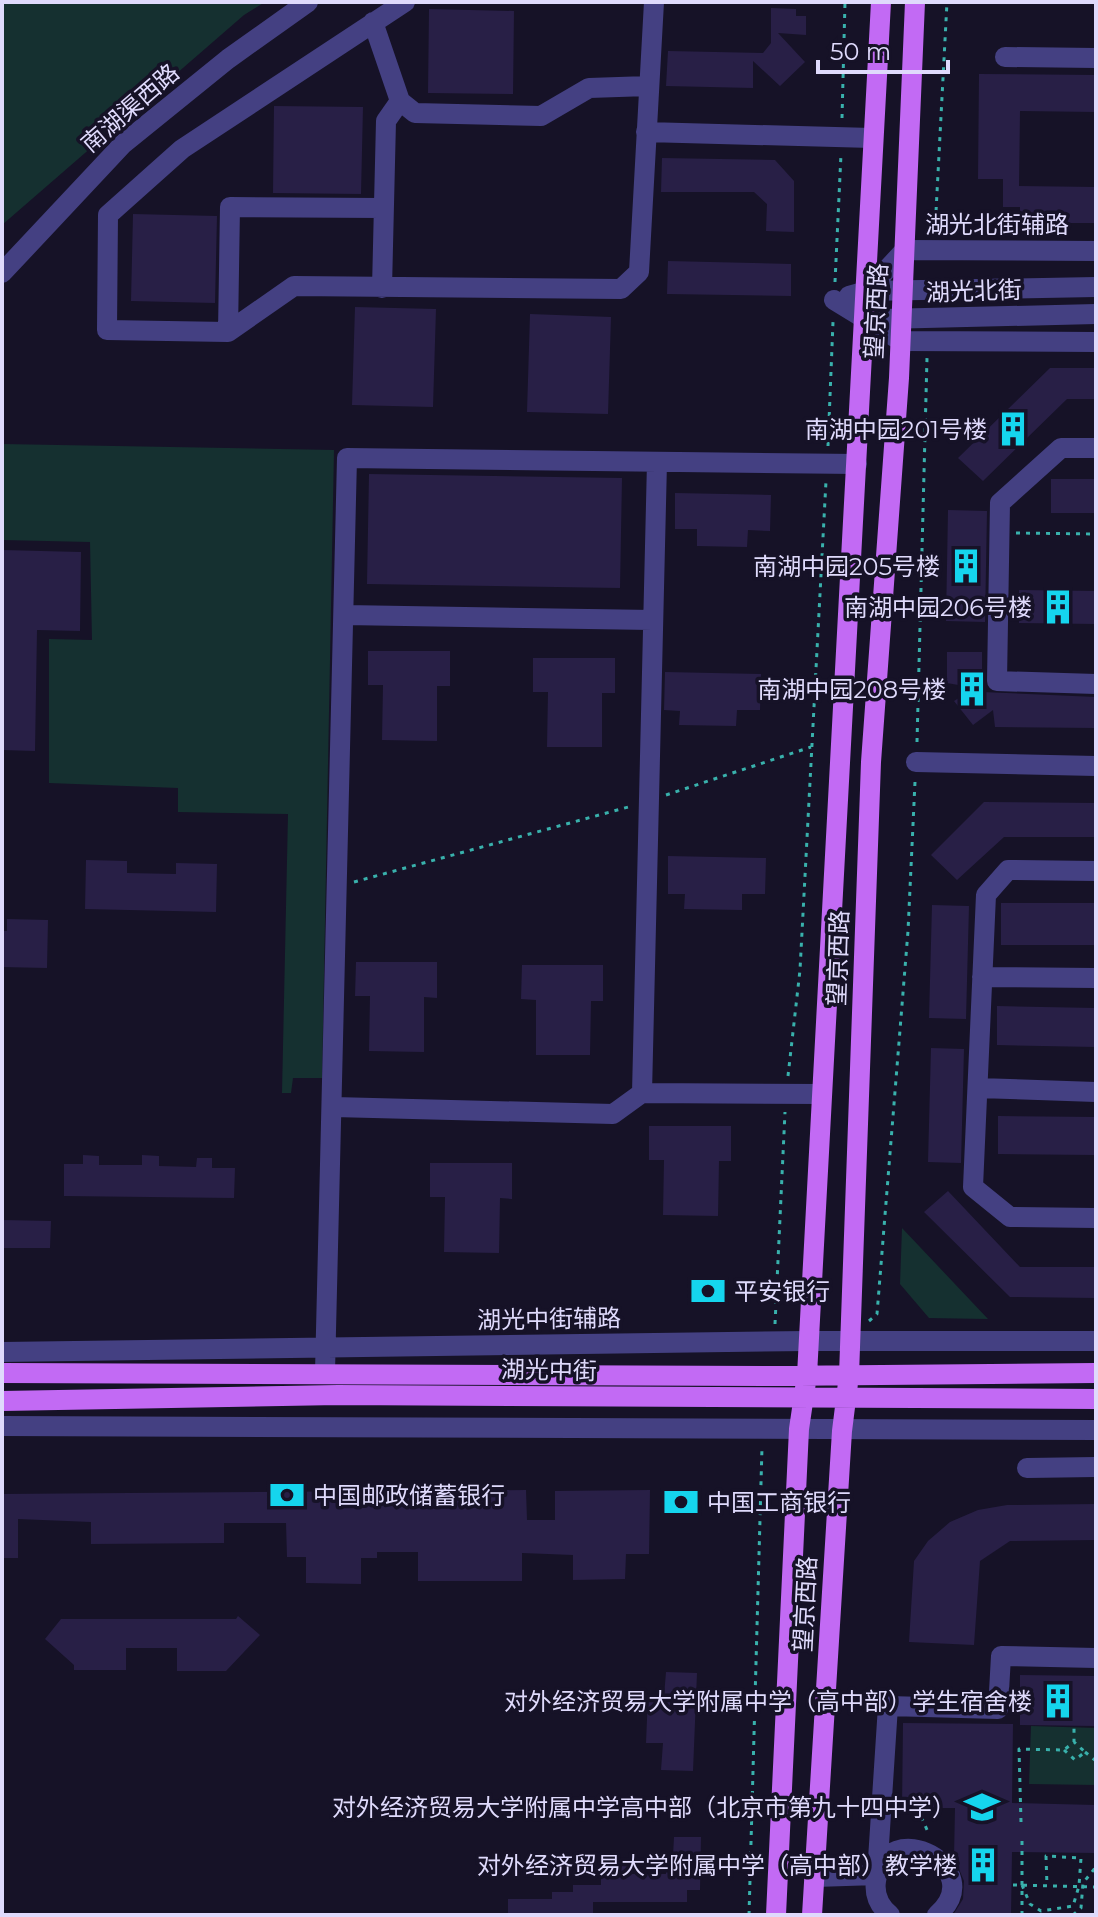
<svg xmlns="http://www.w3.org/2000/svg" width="1098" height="1917" viewBox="0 0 1098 1917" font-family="Montserrat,'Noto Sans SC',sans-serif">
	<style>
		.green { fill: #153030 }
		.building { fill: #281f46 }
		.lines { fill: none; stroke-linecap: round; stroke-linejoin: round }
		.path { stroke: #39b1ac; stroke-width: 3; stroke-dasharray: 4 6; stroke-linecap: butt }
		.minor { stroke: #444082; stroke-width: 20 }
		.major { stroke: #c26af4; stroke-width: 20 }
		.labels { text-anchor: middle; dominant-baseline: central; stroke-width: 7; stroke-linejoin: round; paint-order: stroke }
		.street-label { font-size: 24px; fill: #dfdafc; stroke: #161227 }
		.poi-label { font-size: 24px; fill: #dfdafc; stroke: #161227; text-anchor: end }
	</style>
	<rect width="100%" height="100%" fill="#161227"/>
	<path class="green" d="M2,2H265L244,15L2,225Z
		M2,444L334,450L322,1078H293L291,1093H282L288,814L178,812V788L49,783V639L92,640L90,542L2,540Z
		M902,1228L988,1319L929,1318L900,1284Z
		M1031,1726L1096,1728V1785L1029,1784Z"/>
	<path class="building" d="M771,8L796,9V16H806V35L778,33L805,62L780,86L753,61V88L666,86L668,51L763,53L771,43Z
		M429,9L514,11L513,94L428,93Z
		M979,74L1096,75V112L1020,111L1019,186L1096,187V223H1020V207H1003V179H978Z
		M274,106L363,107L361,194L273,193Z
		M662,158L775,160L794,181V232L766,231L767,204L754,192H661Z
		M133,214L217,216L215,303L131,301Z
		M668,261L791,264V296L667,294Z
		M355,307L436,309L433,407L352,405Z
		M530,314L611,317L608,414L527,412Z
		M1050,368H1096V399H1067L983,481L958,458Z
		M369,474L622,478L620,588L367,584Z
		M1051,479H1096V513H1051Z
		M675,493L771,495L770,531L748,530L747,547L697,546V529H675Z
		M948,510L987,511L985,622L946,621Z
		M2,550L81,552L80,631L37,630L35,751L2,750Z
		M1019,590L1096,591V624L1019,623Z
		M368,651H450V686H437V741L382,740L383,685H368Z
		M947,652H982V692L1096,697V728L995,727L993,710L973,725L954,701L975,688L947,683Z
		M533,658H615V693H602V747H547L548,692H533Z
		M665,672L761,674L760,710H737L736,726L679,725L680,711L664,710Z
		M984,802L1096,803V837H1004L957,880L931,855Z
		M668,856L766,858L765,894H742V910L684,909L685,894H668Z
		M86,860L127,861V873L176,874V863L217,864L216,912L85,909Z
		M1001,903H1096V945H1001Z
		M932,905L969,906L966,1019L929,1018Z
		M7,919L48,920L47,968L2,967V931H7Z
		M356,962H437V998L424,997V1052L369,1051L370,996H355Z
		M522,965H603V1001H591L590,1055H536V1000L521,999Z
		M997,1006L1096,1008V1047L997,1045Z
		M931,1048L964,1049L961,1163L928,1162Z
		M998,1116L1096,1117V1155L998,1154Z
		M649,1126H731V1161H719L718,1216L663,1215L664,1160H649Z
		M83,1155L99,1156V1165H142V1155L159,1156V1166L196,1167L197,1158H212V1168H235L234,1198L64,1196V1164H83Z
		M430,1163H512V1199L500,1198L499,1253L444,1252L445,1197H430Z
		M948,1191L1020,1267H1096V1298L1010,1297L924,1212Z
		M2,1220L51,1221L50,1248H2Z
		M526,1490L527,1520H555V1491L650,1490L649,1554H626L625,1579L573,1580V1555L522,1553V1581H418V1552H377V1558H361V1584L306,1583V1557H287L286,1523H224V1543L91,1544V1522L18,1519V1558H2V1494Z
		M1096,1504V1540L1010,1541L980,1561L974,1645L909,1642L914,1561L928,1541L950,1522L978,1510L1007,1505Z
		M238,1616L260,1635L226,1671H177V1648H126V1670H74V1665L45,1639L61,1619H236Z
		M666,1672L697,1673L693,1771L661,1770L663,1743H646L648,1695L664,1696Z
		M1020,1675L1096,1676V1726L1020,1725Z
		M903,1723L1013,1724L1012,1803L1096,1805V1853L1012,1852L1011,1915H953L963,1899L964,1881L954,1857L955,1808H902Z
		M674,1837H701L700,1890H687V1902H593V1915H508V1899H552V1892H573V1885H601V1875L615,1876V1864H629V1874H666V1856H673Z"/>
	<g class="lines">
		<path class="path" d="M842,118L845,2
			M935,231L947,2
			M835,282L841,154
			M828,446L833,322
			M1016,533L1096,534
			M917,742L927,358
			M666,795L811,747
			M354,882L632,806
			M788,1076L800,970L826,481
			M869,1321L877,1314L908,931L915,782
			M775,1324L785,1112
			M1064,1750L1075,1760L1085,1752L1074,1742
			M1085,1752L1096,1761
			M917,1808L929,1834
			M1021,1822L1019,1749L1064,1750L1074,1742V1726
			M1013,1885L1096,1887
			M1022,1885L1030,1904L1041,1911L1073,1906L1079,1886L1081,1858L1046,1856L1047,1886
			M749,1915L762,1447
			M1022,1915V1841
			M1073,1915L1081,1908L1083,1883L1096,1867"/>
		<path class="minor" d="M405,2L182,149L108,215L107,330L228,332L294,286L621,289L639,272L654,2
			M373,22L400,101
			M1005,57L1096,58
			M646,132L872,138
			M2,273L123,144L228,59L308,2
			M382,288L386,121L400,101L415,113L541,116L589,88L648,86
			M867,291L905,250L1096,251
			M849,296L867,291L1096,287
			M834,300L901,341L1096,342
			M884,319L1096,314
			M228,332L230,207L382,208
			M1096,448H1061L1000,503L997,681L1096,684
			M345,615L652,620
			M916,762L1096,766
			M1096,871L1008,870L986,895L973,1187L1010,1217L1096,1218
			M982,977L1096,978
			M978,1088L1096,1092
			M642,1093L822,1094
			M334,1107L613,1114L642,1093L657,462
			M2,1352L807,1341H1096
			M325,1372L347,458L857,464
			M2,1426L1096,1430
			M1027,1468L1096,1467
			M815,1877L877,1875L888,1706L998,1709L1001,1656L1096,1658
			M890,1915C879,1906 874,1895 876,1881C885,1812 991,1868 937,1915"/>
		<path class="major" d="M2,1373L772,1376L1096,1373
			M2,1401L338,1395L1096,1399
			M776,1915L799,1429L807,1375L881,2
			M812,1915L842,1431L849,1375L871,762L899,378L915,2"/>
	</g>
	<defs>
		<g id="building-bare" transform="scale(2.76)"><path d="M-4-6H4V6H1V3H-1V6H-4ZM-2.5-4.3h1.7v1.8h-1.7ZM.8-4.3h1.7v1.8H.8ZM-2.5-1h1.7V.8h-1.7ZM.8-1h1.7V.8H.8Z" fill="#15d5ee" stroke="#161227" stroke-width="2.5" paint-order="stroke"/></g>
		<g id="bank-bare" transform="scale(2.76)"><path d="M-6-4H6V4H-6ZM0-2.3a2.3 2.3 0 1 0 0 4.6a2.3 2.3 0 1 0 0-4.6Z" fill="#15d5ee" stroke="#161227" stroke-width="2.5" paint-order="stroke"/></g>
		<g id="school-bare" transform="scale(2.76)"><path d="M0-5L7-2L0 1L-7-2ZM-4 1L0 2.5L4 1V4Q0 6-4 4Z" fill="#15d5ee" stroke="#161227" stroke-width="2.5" paint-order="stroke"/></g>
	</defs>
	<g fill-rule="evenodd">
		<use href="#building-bare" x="1013" y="429"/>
		<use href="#building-bare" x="966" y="566"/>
		<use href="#building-bare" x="1058" y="607"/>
		<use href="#building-bare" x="972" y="689"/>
		<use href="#bank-bare" x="708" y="1291"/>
		<use href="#bank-bare" x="287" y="1495"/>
		<use href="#bank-bare" x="681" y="1502"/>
		<use href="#building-bare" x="1058" y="1701"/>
		<use href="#school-bare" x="982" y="1807"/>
		<use href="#building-bare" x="983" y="1865"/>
	</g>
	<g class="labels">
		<g class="street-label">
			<text transform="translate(130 108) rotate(-41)">南湖渠西路</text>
			<text x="997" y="224">湖光北街辅路</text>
			<text transform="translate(974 291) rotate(-2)">湖光北街</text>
			<text transform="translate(876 311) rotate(-87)">望京西路</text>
			<text transform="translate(838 958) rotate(-88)">望京西路</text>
			<text transform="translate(549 1319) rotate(-1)">湖光中街辅路</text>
			<text transform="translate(549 1370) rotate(1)">湖光中街</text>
			<text transform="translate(805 1604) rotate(-87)">望京西路</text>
		</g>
		<g class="poi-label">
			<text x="987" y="429">南湖中园201号楼</text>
			<text x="940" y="566">南湖中园205号楼</text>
			<text x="1032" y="607">南湖中园206号楼</text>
			<text x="946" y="689">南湖中园208号楼</text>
			<text x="734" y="1291" text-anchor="start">平安银行</text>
			<text x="313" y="1495" text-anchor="start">中国邮政储蓄银行</text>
			<text x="707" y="1502" text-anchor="start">中国工商银行</text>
			<text x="1032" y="1701">对外经济贸易大学附属中学（高中部）学生宿舍楼</text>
			<text x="956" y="1807">对外经济贸易大学附属中学高中部（北京市第九十四中学）</text>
			<text x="957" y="1865">对外经济贸易大学附属中学（高中部）教学楼</text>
		</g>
	</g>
	<rect width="1098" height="1917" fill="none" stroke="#dfdafc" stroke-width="8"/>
	<path d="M818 60v12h130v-12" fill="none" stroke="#dfdafc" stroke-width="4"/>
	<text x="830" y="60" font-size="24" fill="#dfdafc" stroke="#161227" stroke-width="6" paint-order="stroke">50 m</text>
</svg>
